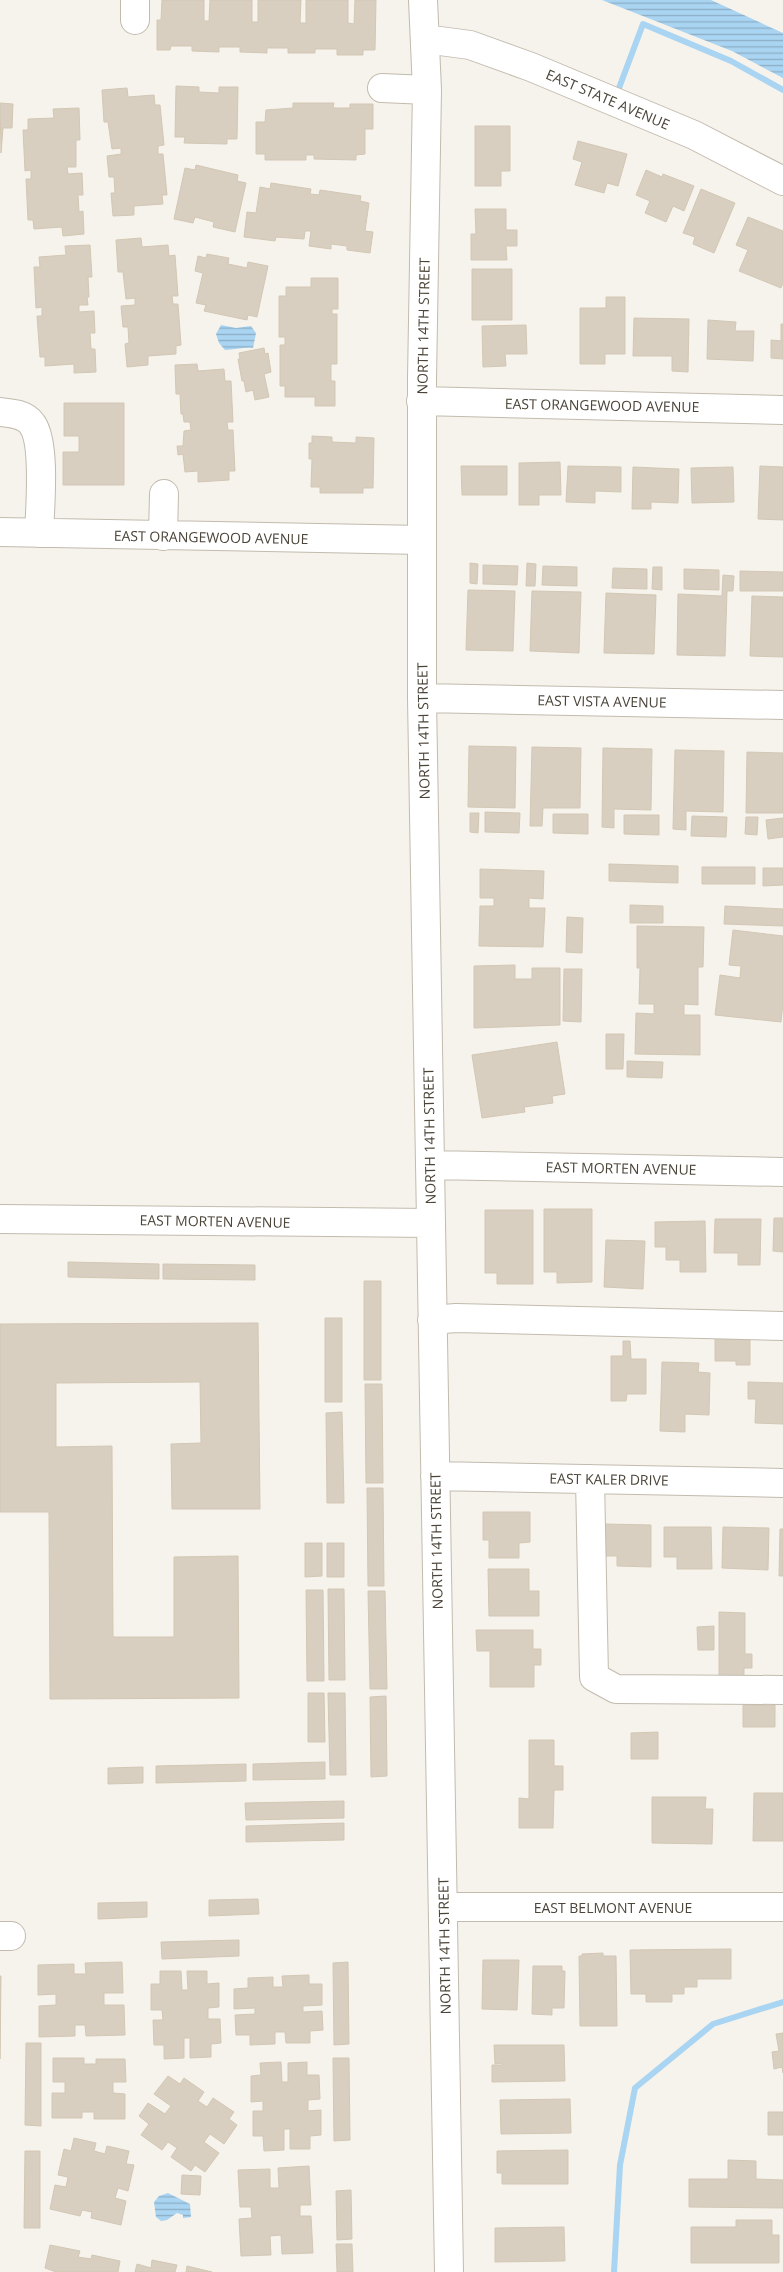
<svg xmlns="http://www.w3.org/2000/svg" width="783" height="2272" viewBox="0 0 783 2272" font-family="'Open Sans',sans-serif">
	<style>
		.water { fill: url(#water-rules) }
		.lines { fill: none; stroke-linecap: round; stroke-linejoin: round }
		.stream { stroke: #a9d4f2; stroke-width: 6 }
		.building { fill: #d8cfc1; stroke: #d3c7b4 }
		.minor-casing { stroke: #c2bbae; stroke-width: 30 }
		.minor { stroke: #fff; stroke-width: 28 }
		.labels { text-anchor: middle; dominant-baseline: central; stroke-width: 4; stroke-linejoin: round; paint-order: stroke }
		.street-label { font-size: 14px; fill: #4b4439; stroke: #fff }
	</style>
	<defs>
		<pattern id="water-rules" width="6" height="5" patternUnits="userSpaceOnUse" patternTransform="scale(1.25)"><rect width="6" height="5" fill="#a9d4f2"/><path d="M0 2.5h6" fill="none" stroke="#8caec5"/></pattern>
	</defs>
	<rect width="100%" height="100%" fill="#f6f3ec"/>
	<path class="water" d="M602,0H711L783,33V78L732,51Z
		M221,325L236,328L251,326L256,333L253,348C243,347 235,350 225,350L219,343L216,334Z
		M168,2193L190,2204L191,2217L183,2218V2215L177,2213L167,2220L161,2221L156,2217L154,2202L159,2196Z"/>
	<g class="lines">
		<path class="stream" d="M616,96L643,24L731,61L783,90
			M614,2272L620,2165L635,2088L713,2024L783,2002"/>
	</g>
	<path class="building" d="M162,0H204V21H209L210,0H252V22H258V0H301L300,23H306V0H348V23L354,24L355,0H376L375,50H363V55H337V49H315V53H288V48H267V53L240,52V47H219V52L192,51V46H171L170,50H157V20H161Z
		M176,86L199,87V92L219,93V87H238L237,139H227V144L184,143L185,137H175Z
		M127,88L128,97L154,95L155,105H160L164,145L158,146V154H163L167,195H162L163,204L134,206V215L113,216L111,193H115L114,177H109L107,156L121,154V148L112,149L108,122H104L102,90Z
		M0,103L13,104L12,128H3L1,153Z
		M293,103H334L333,108H350V104H373V129H365V154L356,155V160L314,159V155H306V160H265V154H256V122H265L266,110L293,108Z
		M79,108L80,140H76V167H67L68,174L82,173L83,195H78L79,212L83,211L84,234L63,236L62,227L34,229L33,220H28L26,179H31V170L25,171L23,130H28V119L54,118L53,109Z
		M475,126H510V171H501V186H475Z
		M578,141L627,154L618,186L607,183L604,193L575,185L582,162L573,159Z
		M196,165L238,175L237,181L246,183L235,232L213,227L214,222L195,217L193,223L174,219L185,168L195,170Z
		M646,170L662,177L663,174L694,186L684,211L673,206L666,222L645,213L650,201L636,195Z
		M271,183L311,189L310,194L319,195L320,190L361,196L360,201L369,203L365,231L373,232L370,253L347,250V246L331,244V249L309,246L311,231H305L304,239L276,237L275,241L244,237L247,212L256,213L260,187L270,189Z
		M701,189L735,203L714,253L693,244L695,237L683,233Z
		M475,209H506V230H517V246H506L507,260H471V234H476Z
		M748,217L783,231V283L781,288L739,271L748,250L736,245Z
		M141,238L142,247L168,245L169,256L175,255L178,296H172L173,304H178L181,345L176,346V354L148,356V365L127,367L125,344L129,343L128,327H123L121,306L135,305V298L126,299L123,272H118L116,240Z
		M90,245L92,277H88L89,297H87L88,305H79V312L94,311L95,333H90L91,349H95L96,372L74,373V364L45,366V357H40L37,316H42V307L36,308L34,267H40L39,257L66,255L65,246Z
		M207,254L229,258L228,264L247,268L248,262L268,266L257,317L248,315L247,320L204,311L206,305L196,303L203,273L195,271L198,256L206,258Z
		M472,269H512V320H472Z
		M311,278H338V309H332V314H337V364H331V381H335V406H315V397H285V386H280V345H285V337H279V296H286V287H311Z
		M606,297H625V354H605V364H580V308H606Z
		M634,318L689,319L688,372L672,371V356H633Z
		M708,320L736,322L735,331H754L753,361L707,359Z
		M781,324H783V359L771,358V340L781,341Z
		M526,325L527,354H505L506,366L483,367L482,326Z
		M264,348L265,354L268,353L271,372L264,374L269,397L255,400L253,390L246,392L244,381H242L238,359H240L239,353Z
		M197,364L198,371L224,369L225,381H231L233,422H227L228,430H233L235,471H229V480L198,482V471L185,472L183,454L178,455L177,446H183L184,431L191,430L190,422H184L183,414H181L180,394H176L175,365Z
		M64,403H124V485H63V452H79V436H64Z
		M312,436L332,437V442L356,443V437L374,438L373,488H363V493H320V487H311L312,459H309V443H312Z
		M560,462L561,495H539V505H519V463Z
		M461,466H507V495H462Z
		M568,466L621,467V492L595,491V503L566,502Z
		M760,466L783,467V520L758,519Z
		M633,467L679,469L678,503L651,502V509H632Z
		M733,467L734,502L692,503L691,468Z
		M470,563L478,564L477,584L470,583Z
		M527,563L536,564L535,586H526Z
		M483,565L518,566L517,585L483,584Z
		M543,566L577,567V586L542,585Z
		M653,567H662V590L652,589Z
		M613,568L647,569V589L612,588Z
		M684,569L719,570V590L684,589Z
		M740,571L783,572V591H740Z
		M723,575L734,576L733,591H727L725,656L677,655L678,594L722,596Z
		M468,590L515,591L513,651L466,650Z
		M532,591L581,592L579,653L530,651Z
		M606,593L656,595L654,654L604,653Z
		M752,596L783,597V657L750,656Z
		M469,746L516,747L515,808L468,807Z
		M532,747L581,748L580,808H543L542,826H530Z
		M603,748L652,749L651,810L614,809V828L602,827Z
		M675,750L724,751L723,812L686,811V830L673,829Z
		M747,752L783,753V813H746Z
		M485,812L520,813L519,833L485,832Z
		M470,813H479L478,833L470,832Z
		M553,814H588V834L553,833Z
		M624,815H659V835L624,834Z
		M692,816L727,817L726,837L691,836Z
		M746,817H758L757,835L745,834Z
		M783,818V837L768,839L766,820Z
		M609,864L678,866V883L609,881Z
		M702,867H755V884H702Z
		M763,868H783V885L763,886Z
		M480,869L544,871L543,899L529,898V908H545L543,947L479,946L480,906H494V898H480Z
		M630,905L663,906V923H630Z
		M725,906L783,909V926L724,924Z
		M567,917L583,918L582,953L566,952Z
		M637,926L704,927L703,967H698V1005L684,1004V1015H700V1055L635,1054L636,1013L654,1014V1004H639L640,968H637Z
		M733,930L783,936V1003L781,1022L715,1015L720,975L740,978L741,966L729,965Z
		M515,965V979H532V968H560V1025L474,1028V966Z
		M564,969H582L581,1022L563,1021Z
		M606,1034H624L623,1069H606Z
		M557,1042L565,1094L552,1096L553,1103L524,1107L525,1112L482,1118L472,1055Z
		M627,1061L663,1062L662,1078L627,1077Z
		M544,1209H592V1282L557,1283V1272H544Z
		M485,1210H533V1284H497V1273H485Z
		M774,1218H783V1252L773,1251Z
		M715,1219H761L760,1265H738V1253H714Z
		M705,1221L706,1272H680V1260H666V1247H655V1222Z
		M606,1240L645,1241L643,1289L604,1287Z
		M68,1262L159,1264V1279L68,1277Z
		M163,1264L255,1265V1280L163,1279Z
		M364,1281H381V1380H364Z
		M325,1318H342V1402H325Z
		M258,1323L260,1509H172L171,1444L201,1443L200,1382L56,1383V1447L112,1446L113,1637H174V1557L238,1556L239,1698L50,1699L49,1512H0V1324Z
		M750,1337V1365H736V1361H715V1338Z
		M623,1341H630L631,1359H646V1394H627L626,1401H611V1356H623Z
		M662,1362L699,1363L698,1372L710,1373L709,1415L685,1414V1432L660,1431Z
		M748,1382L783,1383V1424L755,1423L756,1399H748Z
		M365,1384H382L383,1483H366Z
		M342,1412L344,1503H327L326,1413Z
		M367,1488H383L384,1586H368Z
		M483,1512H530V1542L519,1543V1558H489V1540H483Z
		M605,1524L651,1525V1567L617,1566V1556H605Z
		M664,1527H711L712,1569H677V1557H664Z
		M723,1527L769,1528L768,1570L722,1568Z
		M780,1529H783V1576H779Z
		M305,1543H322V1576L305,1577Z
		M327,1543H344V1577H327Z
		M488,1569H529V1591H539V1616H489Z
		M328,1589H344L345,1680H329Z
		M306,1590H323L324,1681H307Z
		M368,1591H385L387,1689H370Z
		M719,1612L745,1613V1654H752V1668H744V1681L719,1680Z
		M714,1626V1650H698L697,1627Z
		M476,1630H533V1649H541V1665H534V1687H490V1651H477Z
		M308,1693H324L325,1742H308Z
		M328,1693H345L346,1775H330Z
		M386,1696L387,1776L371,1777L370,1697Z
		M743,1705H775V1727H743Z
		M658,1732V1759H631V1733Z
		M529,1740H554V1766H563V1790H554L553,1828H519V1798L529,1799Z
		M325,1762V1779L253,1780V1764Z
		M246,1764V1781L156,1783V1766Z
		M143,1767V1783L108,1784V1768Z
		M754,1793H783V1841H753Z
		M652,1797H706L705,1809H713L712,1844L652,1843Z
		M344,1801V1818L246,1820L245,1803Z
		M344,1823V1840L246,1842V1826Z
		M258,1899L259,1914L209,1916V1900Z
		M147,1902V1917L98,1919V1903Z
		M239,1940V1956L162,1959L161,1942Z
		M731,1949V1979H697V1987H684V1994H672V2002H646V1994H631L630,1950Z
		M603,1953V1956H616L617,2026H580L579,1956H582V1954Z
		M483,1960H519L517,2010L482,2009Z
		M122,1962L123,1993H104V2005H124L125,2035L86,2036L85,2025H75V2036L39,2037V2006L56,2005V1994L38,1995V1965L74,1964V1974H86L85,1963Z
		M348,1962L349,2044L334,2045L333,1963Z
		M533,1966H562V1971H565L564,2008H552V2015L532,2014Z
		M160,1971H181L182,1990H188L187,1971H207V1984L219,1983V2007L208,2008V2019H220L221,2043L211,2044V2057L190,2058V2038H184V2058L164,2059V2045H154L153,2020H163L162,2010H151V1984H160Z
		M309,1975V1984H322V2005L303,2006V2012L322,2011L323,2030L310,2031V2043H286L285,2032H275V2044L250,2045V2035H236L235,2015L255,2014V2008L234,2009V1989L248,1988V1978L273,1977V1987H283L282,1976Z
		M0,1976H1L0,2059Z
		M783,2033V2073L782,2067L774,2069L772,2052L779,2051L776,2034Z
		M26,2043H41V2126L25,2125Z
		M494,2045H564L565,2081L492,2082V2065H502V2063L495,2064Z
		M53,2058H84V2064H96V2059H125L126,2082H113V2093L125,2094V2119H94V2112H82V2118H52V2093H65V2082H53Z
		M333,2058H349L350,2140L334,2141Z
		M281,2062L282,2082H288V2063L307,2062V2075H319L320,2099L308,2100V2111L321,2110V2135L310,2136V2149H290V2129H284V2150L264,2151L263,2136H253V2111H263V2101L251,2102V2076L261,2075L260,2063Z
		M168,2076L180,2084L184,2078L204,2092L198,2101L207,2107L213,2098L234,2112L229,2119L237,2125L224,2144L210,2134L204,2142L219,2153L205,2172L195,2165L191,2171L171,2157L177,2148L168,2142L162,2150L141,2135L149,2124L139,2116L148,2103L165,2114L171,2106L154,2094Z
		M570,2099L571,2133L501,2134L500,2100Z
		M768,2112H783V2135H768Z
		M74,2138L96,2143L94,2151L105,2154L107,2146L129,2151L126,2164L134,2165L128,2191L118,2188L115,2198L126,2201L121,2225L91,2218L92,2212L82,2210L80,2216L50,2209L55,2185L66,2187L68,2177L58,2175L64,2149L71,2151Z
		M568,2150V2184H502V2173H497V2151Z
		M25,2151H40V2228H24Z
		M728,2160L756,2161V2179L783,2180V2208L689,2207V2179H728Z
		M309,2166L311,2205H300V2216H311L313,2253L282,2254L281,2235L270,2236L271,2255L241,2256L239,2219L252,2218L251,2207H240L238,2170L270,2169V2188H279L278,2168Z
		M182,2175L201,2176L200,2195L181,2194Z
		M351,2190L352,2239L337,2240L336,2191Z
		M736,2220H772V2235H779V2263H691V2227H736Z
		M564,2227L565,2261L495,2262V2228Z
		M336,2244H352L353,2272H337Z
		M50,2245L80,2251L78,2257L91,2259L92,2255L120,2261L118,2272H56L45,2268Z
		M152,2260L177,2265L175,2272H135L137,2264L151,2268Z
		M187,2266L212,2272H186Z"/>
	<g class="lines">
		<g class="minor-casing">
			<path id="minor" d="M423,0L427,90L422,379V698L449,2272
				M135,20V0
				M425,39L470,45L531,67L694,135L783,181
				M382,88L427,90
				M421,401L783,410
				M0,412C11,413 25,414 32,424C46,443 40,508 39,533
				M0,532L422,540
				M163,536L164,494
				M422,698L783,705
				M430,1165L783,1172
				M0,1219L431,1223
				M432,1320L456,1318L783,1326
				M435,1476L783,1483
				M590,1479L594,1677L616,1689L783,1690
				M444,1907H783
				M0,1936H11"/>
		</g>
		<use href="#minor" class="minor"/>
	</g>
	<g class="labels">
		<g class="street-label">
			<text transform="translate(608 99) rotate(23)">EAST STATE AVENUE</text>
			<text transform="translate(423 326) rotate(-89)">NORTH 14TH STREET</text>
			<text transform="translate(602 405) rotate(1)">EAST ORANGEWOOD AVENUE</text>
			<text transform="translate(211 537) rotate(1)">EAST ORANGEWOOD AVENUE</text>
			<text transform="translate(602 701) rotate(1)">EAST VISTA AVENUE</text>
			<text transform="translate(423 731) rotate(-91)">NORTH 14TH STREET</text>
			<text transform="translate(429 1136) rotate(-91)">NORTH 14TH STREET</text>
			<text transform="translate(621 1168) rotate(1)">EAST MORTEN AVENUE</text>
			<text transform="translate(215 1221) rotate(1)">EAST MORTEN AVENUE</text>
			<text transform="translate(609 1479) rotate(1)">EAST KALER DRIVE</text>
			<text transform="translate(436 1541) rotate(-91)">NORTH 14TH STREET</text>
			<text x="613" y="1907">EAST BELMONT AVENUE</text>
			<text transform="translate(444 1946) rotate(-91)">NORTH 14TH STREET</text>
		</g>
	</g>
</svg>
